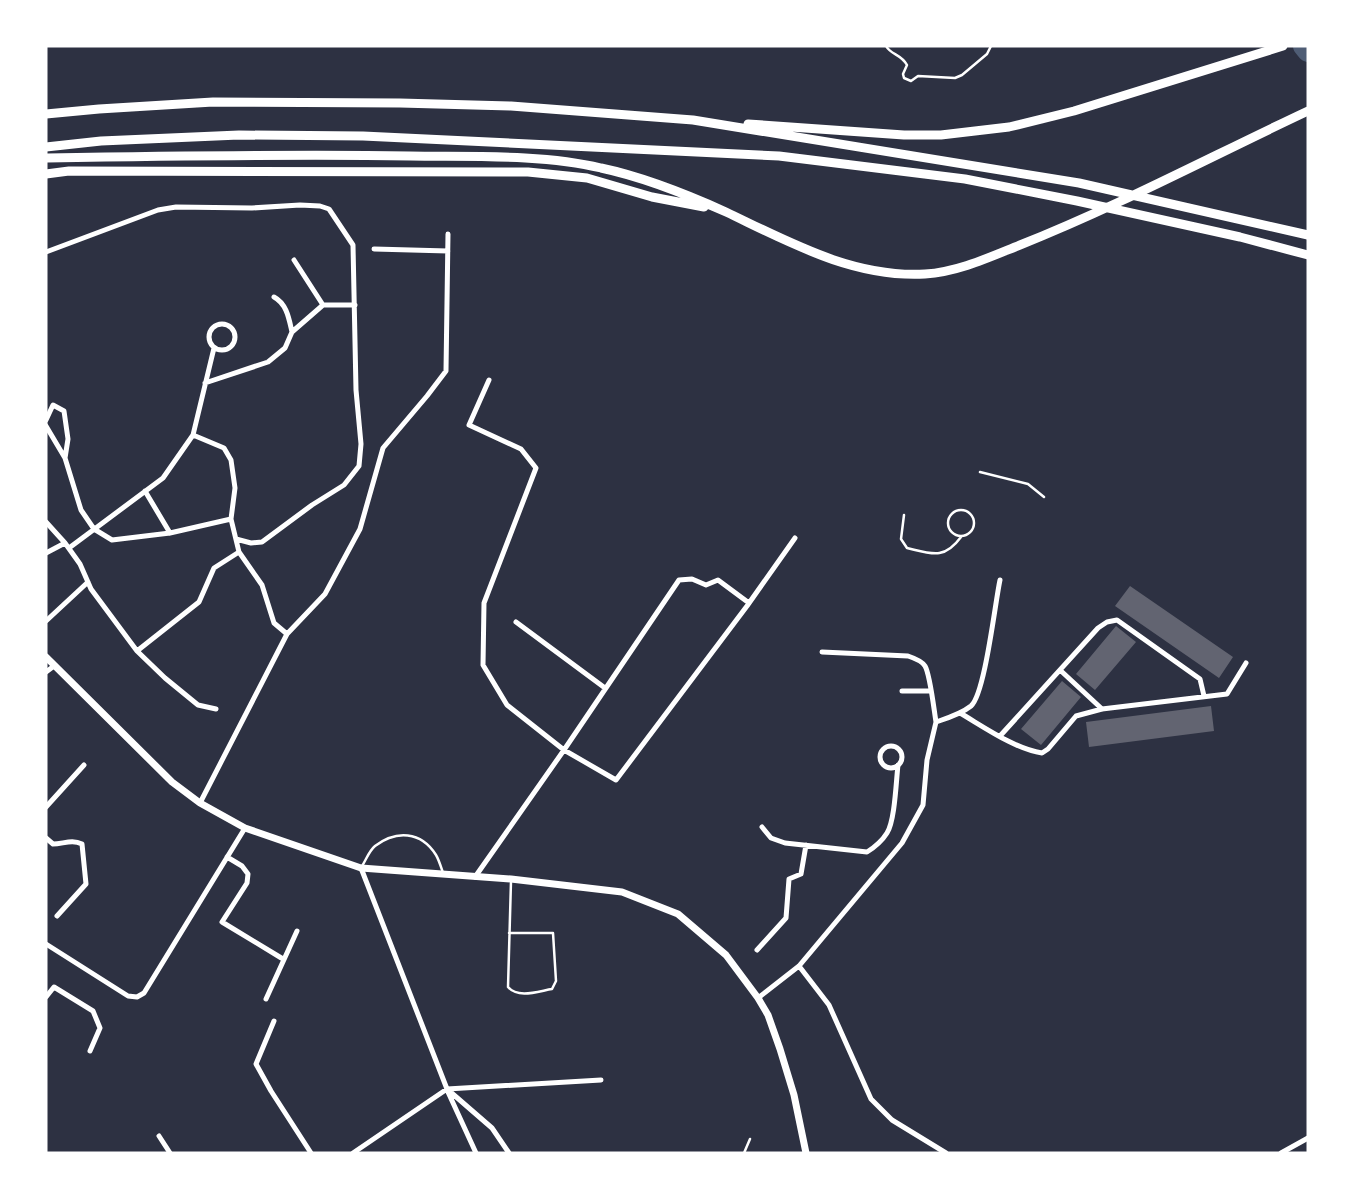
<svg xmlns="http://www.w3.org/2000/svg" width="1354" height="1199" viewBox="0 0 1354 1199" font-family="'Source Sans 3',sans-serif">
	<style>
		.lines { fill: none; stroke-linecap: round; stroke-linejoin: round }
		.river { stroke: #4f5d75; stroke-width: 22 }
		.building { fill: #626471 }
		.path { stroke: #fff; stroke-width: 2.5 }
		.service { stroke: #fff; stroke-width: 2.5 }
		.minor { stroke: #fff; stroke-width: 5 }
		.secondary { stroke: #fff; stroke-width: 7 }
		.trunk { stroke: #fff; stroke-width: 9 }
	</style>
	<rect width="100%" height="100%" fill="#2d3142"/>
	<g class="lines">
		<path class="river" d="M1304,46L1308,51"/>
	</g>
	<path class="building" d="M1130,586L1233,657L1219,678L1115,606Z
		M1116,626L1136,642L1095,690L1076,674Z
		M1062,681L1081,697L1041,745L1021,729Z
		M1211,706L1214,731L1089,747L1086,722Z"/>
	<g class="lines">
		<path class="path" d="M886,46C891,55 901,54 907,65L903,74L904,78L911,81L918,76L955,78L962,75L987,54L991,46"/>
		<path class="service" d="M980,472L1028,484L1044,497
			M948 523a13 13 0 1 1 26 0a13 13 0 1 1-26 0Z
			M904,515L901,539L907,548C932,554 944,560 961,537
			M362,866C366,860 369,851 375,846C396,830 421,831 436,855C439,860 441,867 443,873
			M509,933H553L556,981L552,989C539,991 518,999 508,987L511,881
			M744,1153L750,1139"/>
		<path class="minor" d="M374,249L448,251
			M46,252L158,210L176,207L252,208L300,205L320,206L329,209L353,245L356,390L361,444L359,466L344,485L312,505L262,542L251,543L236,539
			M294,260L323,305
			M274,297C287,304 289,319 292,332
			M209 337a13 13 0 1 1 26 0a13 13 0 1 1-26 0Z
			M489,380L469,425L521,449L536,468L484,603L483,665L507,705L564,750L616,780L747,606L795,538
			M205,383L268,362L285,348L292,332L323,305H355
			M46,420L53,405L64,411L68,439L65,458
			M46,426L65,458L81,510L94,529L112,540L170,533L231,519
			M193,435L224,448L231,460L235,488L231,519L239,552L262,585L274,623L287,634
			M145,491L170,533
			M46,522L65,543L80,564L91,589L137,651L165,678L198,705L216,709
			M69,548L163,478L193,435L214,348
			M46,553L65,543
			M46,621L88,582
			M516,622L605,688
			M137,651L199,602L214,568L239,552
			M822,652L908,656C914,658 922,661 925,666C930,674 934,710 936,722
			M1060,670L1102,709
			M46,672L54,666
			M902,691H930
			M960,713C984,727 1015,749 1042,753L1048,749L1076,716L1102,709L1227,694L1246,663
			M1000,736L1098,628L1107,622L1117,620L1200,679L1204,696
			M880 757a11 11 0 1 1 22 0a11 11 0 1 1-22 0Z
			M200,803L287,634L325,594L360,529L383,448L427,396L446,371L448,234
			M46,807L84,765
			M762,827L771,838L785,843L867,852C875,847 882,841 887,833C895,820 896,782 898,765
			M46,838L53,844C63,844 72,839 82,844L86,884L57,916
			M227,857L242,866L248,874L247,883L222,922L283,959
			M361,868L447,1089L492,1128L509,1153
			M475,877L564,750L679,580L692,579L706,585L718,580L749,603
			M46,944L128,996L137,997L144,993L245,828
			M757,950L786,918L789,879L801,874L806,845
			M799,966L829,1005L871,1099L892,1120L946,1153
			M46,997L54,987L93,1011L100,1028L90,1051
			M758,998L799,966L902,843L923,805L927,760L936,722C948,718 961,714 971,706C985,694 995,603 1000,580
			M266,999L297,931
			M274,1021L256,1064L271,1091L311,1153
			M448,1092L476,1153
			M159,1136L170,1153
			M353,1153L447,1089L601,1080
			M1281,1153L1308,1138"/>
		<path class="secondary" d="M46,657L172,782L200,803L245,828L361,868L511,879L622,892L678,914L726,955L758,998L768,1015L780,1049L794,1095L806,1153"/>
		<path class="trunk" d="M46,114L99,109L213,102L400,103L511,106L693,120L1079,183L1308,235
			M748,124L904,135H941L1009,127L1074,111L1283,46
			M46,147L101,141L239,135L363,136L779,156L965,179L1077,201L1240,237L1308,255
			M46,158C168,156 289,154 410,156C470,157 543,154 601,168C644,177 686,194 726,212C789,242 853,278 925,274C958,272 990,257 1020,245C1118,206 1212,156 1308,111
			M46,174L69,171L528,172L587,178L652,197L704,207"/>
	</g>
	<rect width="1354" height="1199" fill="none" stroke="#ffffff" stroke-width="95"/>
</svg>
